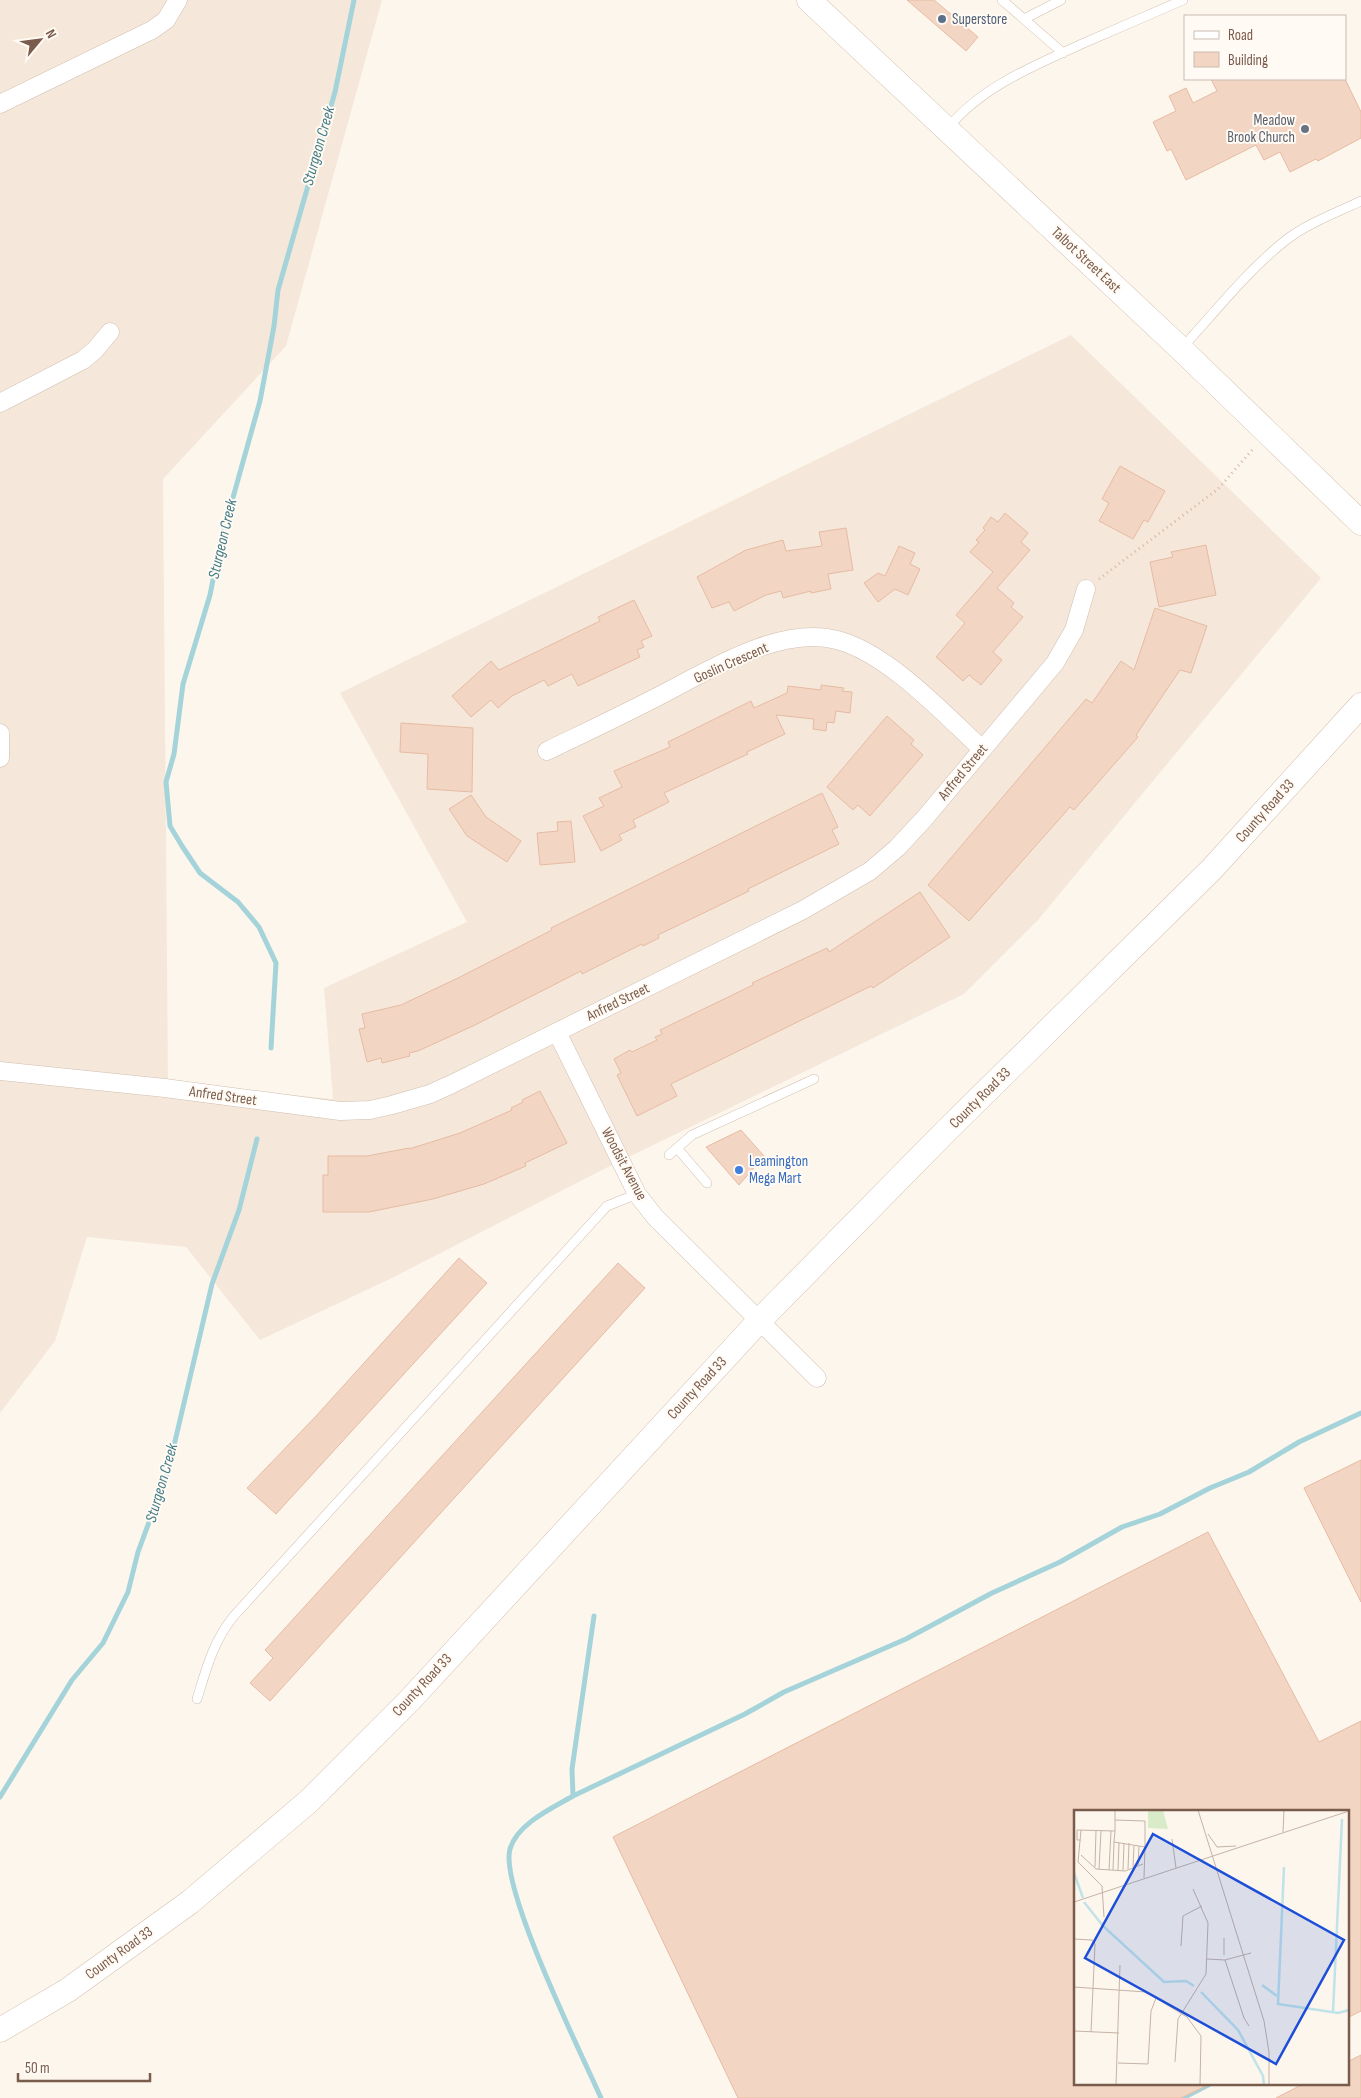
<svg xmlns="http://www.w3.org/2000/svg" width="1361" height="2098" viewBox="0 0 1361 2098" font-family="'Sofia Sans Condensed',sans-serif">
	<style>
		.residential { fill: #f5e8da }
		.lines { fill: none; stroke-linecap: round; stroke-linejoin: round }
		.stream { stroke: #a5d3da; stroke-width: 5 }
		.building { fill: #f3d5c3; stroke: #e6bba3 }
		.service-casing { stroke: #d1beb0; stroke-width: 10 }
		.minor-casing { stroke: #d1beb0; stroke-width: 19 }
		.secondary-casing { stroke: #d6c0b0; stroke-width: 25 }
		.path { stroke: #d9b8a5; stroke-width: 3; stroke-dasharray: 1 4; stroke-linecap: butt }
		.service { stroke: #fff; stroke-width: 9 }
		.minor { stroke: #fff; stroke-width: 18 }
		.secondary { stroke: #fff; stroke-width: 24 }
		.service-dot { fill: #5c6f8a; stroke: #fffaf3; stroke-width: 2 }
		.worship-dot { fill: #6b7280; stroke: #fffaf3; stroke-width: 2 }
		.shop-dot { fill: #3f7fe0; stroke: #fffaf3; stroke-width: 2 }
		.labels { text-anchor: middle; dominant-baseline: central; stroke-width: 4; stroke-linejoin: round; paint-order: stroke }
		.service-label { font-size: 15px; fill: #4e5e75; stroke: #fffaf3; text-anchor: start }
		.worship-label { font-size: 15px; fill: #5b616d; stroke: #fffaf3; text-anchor: end }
		.street-label { font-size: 15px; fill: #7a5c4d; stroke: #fffaf3 }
		.shop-label { font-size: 15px; fill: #366cbe; stroke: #fffaf3; text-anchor: start }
		.water-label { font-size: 16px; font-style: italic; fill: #437c86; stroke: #fffaf3 }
		.inset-river { fill: none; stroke: #bfe3e8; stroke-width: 2.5 }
		.inset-road { fill: none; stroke: #c5b3a7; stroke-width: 1 }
		.view { fill: #1d4ed8; fill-opacity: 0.15; stroke: #1d4ed8; stroke-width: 2.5 }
		.inset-edge { fill: none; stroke: #7a5c4d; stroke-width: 2.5 }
	</style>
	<rect width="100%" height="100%" fill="#fdf6ec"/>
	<path class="residential" d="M0,0H382L286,346L163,479L168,1083L333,1099L324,988L467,922L340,693L1071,335L1321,578L1038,920L964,994L606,1168L392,1278L260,1340L186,1247L87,1237L55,1341L0,1413Z"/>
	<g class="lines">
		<path class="stream" d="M271,1048L276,963L259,927L238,902L200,873L182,846L170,826L166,782L174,754L183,684L210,595L220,544L260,401L274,326L278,290L335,92L354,0
			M573,1796L572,1769L594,1616
			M0,1797L72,1680L103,1643L128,1592L138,1552L168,1471L212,1284L239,1210L257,1139
			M601,2098C582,2055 499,1887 510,1849C517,1824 552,1808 573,1796L745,1714L784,1692L906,1639L992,1593L1060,1562L1122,1527L1160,1514L1210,1488L1249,1472L1299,1442L1361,1413
			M1183,2098L1210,2084"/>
	</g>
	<path class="building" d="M907,0H934L978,37L966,51Z
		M1211,79H1345L1361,112V138L1318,161L1316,159L1290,172L1280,152L1264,160L1256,145L1186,180L1171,149L1167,151L1153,122L1176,111L1169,96L1186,88L1193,103L1217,91Z
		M1120,466L1165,491L1148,522L1144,520L1133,539L1099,521L1109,503L1102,499Z
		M1005,513L1028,533L1021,542L1030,550L997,588L1014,603L1011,607L1023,617L993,652L1002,660L981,685L969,675L963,681L936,657L965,623L956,615L993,572L970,552L979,542L976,540L985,530L983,528L991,517L998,522Z
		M846,528L853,570L828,574L831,589L811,593V591L783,598L781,591L766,595L734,611L729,602L712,608L697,577L746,550L783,540L786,551L822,546L819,532Z
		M1206,545L1216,595L1159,607L1150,562L1173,557L1171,552Z
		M899,546L915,553L910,564L920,569L908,595L895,589L878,602L864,583L878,573L885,576Z
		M634,600L652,636L641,641L644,647L637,650L640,657L578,686L572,674L548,686L544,680L512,696L498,708L491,700L471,717L452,696L491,661L499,670L600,621L598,617Z
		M1155,608L1207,626L1191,673L1180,670L1136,735L1138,737L1074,810L1070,807L969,921L928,885L1086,699L1092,703L1121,661L1134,670Z
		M821,685L844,688L842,691L852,692L850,713L836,711L834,723L827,722L826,731L813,729L814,719L776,715L785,734L747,752L748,754L664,793L669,802L633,820L636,827L619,835L622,840L601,851L583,816L604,806L599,798L622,787L614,771L670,747L668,742L751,701L754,708L787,693L788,686L821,690Z
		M887,716L914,740L911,744L923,755L870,816L858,805L853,810L827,787Z
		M401,723L473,728L472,792L427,789L428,754L400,752Z
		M822,793L838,827L832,830L839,844L748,889L749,891L658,935L659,938L643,946L642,944L582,974L581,971L475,1025L418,1051L409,1053L410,1056L382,1063L381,1058L367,1062L359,1029L365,1028L362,1014L401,1005L460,977L552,930L551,928Z
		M471,795L486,817L521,841L507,862L467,836L449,809Z
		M571,821L575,862L540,865L537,833L558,831L557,822Z
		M920,892L950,937L873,988L871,986L671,1084L677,1096L637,1116L617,1075L621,1073L614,1059L630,1050L632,1052L657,1040L655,1037L662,1034L660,1030L753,985L752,983L827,948L829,952Z
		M540,1091L567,1143L525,1163L526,1166L484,1184L433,1199L369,1212H323V1175H328V1156H367L409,1148V1149L460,1133L512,1110L511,1108L523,1102L522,1100Z
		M741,1130L764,1156L739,1185L706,1147Z
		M459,1258L487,1283L276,1514L247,1488L317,1415Z
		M618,1263L645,1288L270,1701L250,1683L273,1658L265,1650Z
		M1361,1460V1602L1304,1488Z
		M1208,1532L1319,1742L1361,1721V2011L1347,2018V1812H1075V2084H1210L1181,2098H738L613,1837Z
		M1361,2055V2098H1276L1303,2084H1347V2062Z"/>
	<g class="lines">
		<g class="service-casing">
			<path id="service" d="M1002,0L1063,53
				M1024,19L1061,0
				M948,128C982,86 1036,65 1084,43C1117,29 1150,14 1183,0
				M1182,348C1215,312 1248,270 1286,240C1308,223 1336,213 1361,201
				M677,1148L707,1183
				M669,1155L692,1135L814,1079
				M197,1699C206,1670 213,1642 233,1617L607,1206L637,1194"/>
		</g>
		<g class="minor-casing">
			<path id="minor" d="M0,104L152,30L166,20L178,0
				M0,403L83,360L95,350L110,332
				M0,733V758
				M547,751C582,734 618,717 653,699C703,674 779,624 837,640C888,653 944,714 982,749
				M557,1032L637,1194L655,1217L817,1378
				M0,1071L165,1088L340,1111L370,1110L392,1105L430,1094L452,1084L803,910L870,871L897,848L924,819L1055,663L1074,630L1086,589"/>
		</g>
		<g class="secondary-casing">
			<path id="secondary" d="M809,0L1181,349L1361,523
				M0,2030L68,1990L190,1902L309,1801L409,1701L759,1321L947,1130L1212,869L1361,705"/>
		</g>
		<path class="path" d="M1099,579L1218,489L1254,448"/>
		<use href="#service" class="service"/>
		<use href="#minor" class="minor"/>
		<use href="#secondary" class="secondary"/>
	</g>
	<circle class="service-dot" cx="942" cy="19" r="5"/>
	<circle class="worship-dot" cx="1305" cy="129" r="5"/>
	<circle class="shop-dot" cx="739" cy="1170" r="5"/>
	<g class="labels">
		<g class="service-label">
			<text x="952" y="19">Superstore</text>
		</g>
		<g class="worship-label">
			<text x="1295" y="120">Meadow<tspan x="1295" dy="17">Brook Church</tspan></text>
		</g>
		<g class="street-label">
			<text transform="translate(1086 260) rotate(43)">Talbot Street East</text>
			<text transform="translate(731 663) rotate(-24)">Goslin Crescent</text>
			<text transform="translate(963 772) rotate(-50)">Anfred Street</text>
			<text transform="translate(1265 811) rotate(-48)">County Road 33</text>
			<text transform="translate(618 1002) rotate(-26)">Anfred Street</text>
			<text transform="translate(223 1096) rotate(8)">Anfred Street</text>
			<text transform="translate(980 1098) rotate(-45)">County Road 33</text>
			<text transform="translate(624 1164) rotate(62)">Woodsit Avenue</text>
			<text transform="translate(697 1388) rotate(-47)">County Road 33</text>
			<text transform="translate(422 1685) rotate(-47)">County Road 33</text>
			<text transform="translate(119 1953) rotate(-36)">County Road 33</text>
		</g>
		<g class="shop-label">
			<text x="749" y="1161">Leamington<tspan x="749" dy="17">Mega Mart</tspan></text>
		</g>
		<g class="water-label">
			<text transform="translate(319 146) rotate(-74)">Sturgeon Creek</text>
			<text transform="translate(223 539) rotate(-77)">Sturgeon Creek</text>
			<text transform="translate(162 1483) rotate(-74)">Sturgeon Creek</text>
		</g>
	</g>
	<g transform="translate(1074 1810)">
		<rect width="275" height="275" fill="#fdf6ec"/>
		<path d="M74,0H89L94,19L74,18Z" fill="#d8ecc9"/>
		<path class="inset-river" d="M210,57L204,194L264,203L275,200M0,63L9,88M10,92L29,116L90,172L112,171L120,176M188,175L203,186M127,182L164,220L189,266L190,275M259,202L268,9"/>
		<path class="inset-road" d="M124,0L190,211L195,242V275M41,10L71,11V37M7,20L4,52L28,76L30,107M41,21V0M209,22L210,0M134,24L143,37L162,36M98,29L102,58M7,30H3V20L41,21L40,32L71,37L70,68M7,45L22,59L51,61L69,54M64,55L65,36M21,57L22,20M59,57L60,36M25,59L27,21M54,59L55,33M35,60L37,21M39,60L40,32M44,60L45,33M49,60L50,33M0,92L275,1M0,129L18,130L21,134L17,222M107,136L109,106L128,96M150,145V128M133,149L151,150L177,143M151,150L170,208L175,216M0,177L72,182L113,207L127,226L126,275M0,221L45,223M101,252L104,209L132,164L134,113L119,79M44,253L74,254L77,201L82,188M42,275L46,155"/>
		<path class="view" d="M79,24L270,130L202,254L11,148Z"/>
		<rect width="275" height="275" class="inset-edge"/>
	</g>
	<rect x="1184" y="15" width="162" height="65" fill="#fffaf3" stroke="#cabbb1"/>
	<rect x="1194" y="31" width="25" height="8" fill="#ffffff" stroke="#cabbb1"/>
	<text x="1228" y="40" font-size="15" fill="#7a5c4d">Road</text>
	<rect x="1194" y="52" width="25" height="15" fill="#f3d5c3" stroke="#cabbb1"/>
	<text x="1228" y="65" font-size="15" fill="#7a5c4d">Building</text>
	<g transform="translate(40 40) rotate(61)" stroke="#fffaf3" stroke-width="4" paint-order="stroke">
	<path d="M0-4L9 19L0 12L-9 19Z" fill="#7a5c4d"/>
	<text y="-8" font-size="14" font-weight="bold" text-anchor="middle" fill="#7a5c4d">N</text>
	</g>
	<path d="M18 2073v8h132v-8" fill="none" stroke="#7a5c4d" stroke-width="2.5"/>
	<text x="25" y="2073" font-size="15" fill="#7a5c4d" stroke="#fffaf3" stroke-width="4" paint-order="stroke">50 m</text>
</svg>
